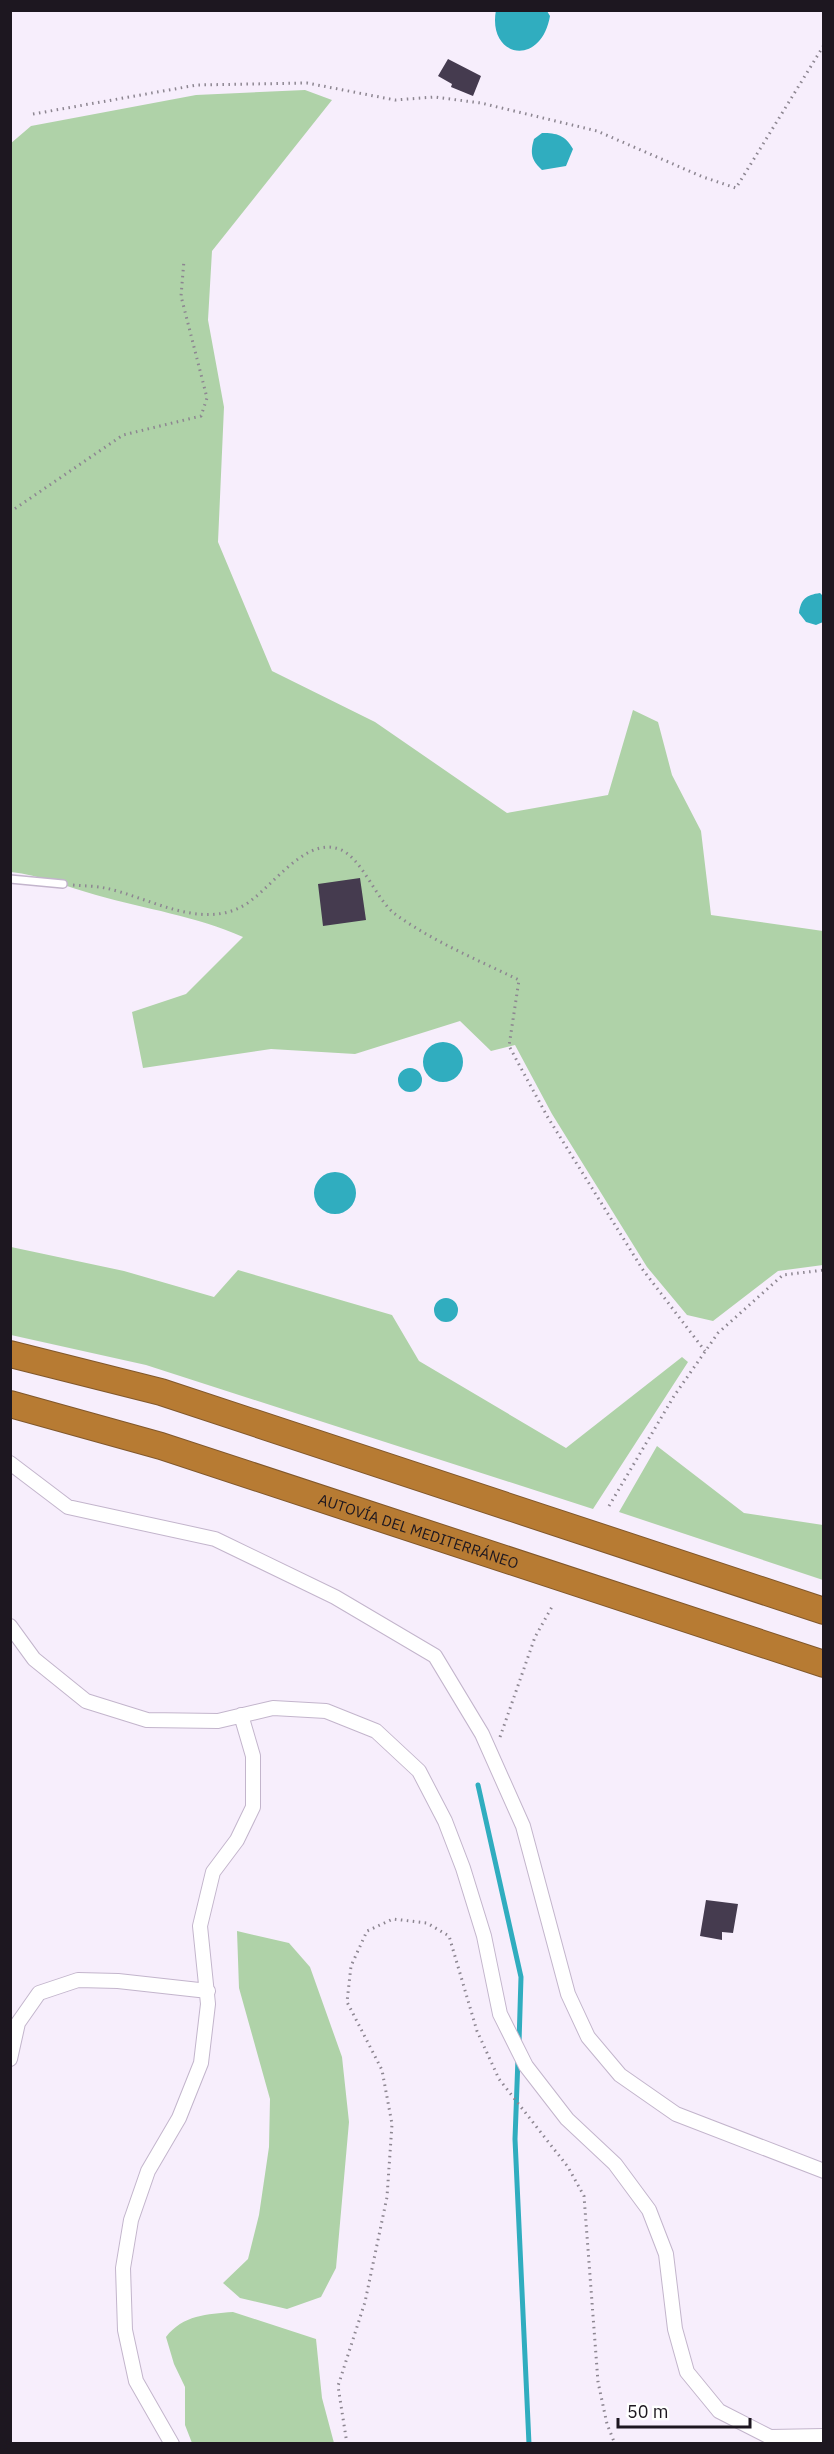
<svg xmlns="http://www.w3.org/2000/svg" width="834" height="2454" viewBox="0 0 834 2454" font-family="'IBM Plex Sans',sans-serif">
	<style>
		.green { fill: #afd2a8 }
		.water { fill: #30adbf }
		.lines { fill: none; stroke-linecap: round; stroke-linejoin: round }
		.stream { stroke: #30adbf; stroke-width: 5 }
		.building { fill: #453b4f }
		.service-casing { stroke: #c3b5cc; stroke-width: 10 }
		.minor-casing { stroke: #c3b5cc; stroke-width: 16 }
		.motorway-casing { stroke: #81582c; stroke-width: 28 }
		.path { stroke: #8d8691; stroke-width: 3; stroke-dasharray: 1.5 4.5; stroke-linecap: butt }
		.service { stroke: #fff; stroke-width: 7 }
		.minor { stroke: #fff; stroke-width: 14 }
		.motorway { stroke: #b77b33; stroke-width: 26 }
		.labels { text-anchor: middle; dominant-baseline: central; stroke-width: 6; stroke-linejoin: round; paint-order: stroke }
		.street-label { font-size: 15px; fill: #1d1720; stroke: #fff }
	</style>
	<rect width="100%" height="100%" fill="#f7eefc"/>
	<path class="green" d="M305,90L332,100L212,251L208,320L224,407L218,542L272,671L375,722L507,813L608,795L633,710L658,722L672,775L701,831L711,915L823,931V1265L778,1271L713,1321L687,1315L647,1267L552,1114L515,1045L491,1051L460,1021L355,1054L271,1049L143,1068L132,1012L186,994L243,937C196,916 145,909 96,895C67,887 40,875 11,872L10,144L31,126L196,95Z
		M11,1247L124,1271L214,1297L238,1270L392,1315L419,1361L566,1448L682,1357L688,1362L593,1509L146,1365L11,1335Z
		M657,1446L744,1513L823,1525V1580L619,1512Z
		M237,1931L289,1943L310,1967L342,2057L349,2122L336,2268L321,2297L287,2309L240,2298L223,2283L248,2259L259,2215L269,2147L270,2099L239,1988Z
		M233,2312L316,2339L322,2398L334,2443H192L185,2425V2387L174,2364L166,2337C183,2315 207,2314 233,2312Z"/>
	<path class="water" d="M496,10L547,11L550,16C541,68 487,58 496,10Z
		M542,133C557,133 565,135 573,149L566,166L542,170C531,160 530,153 534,139Z
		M820,593L823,596V622L816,625L806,622L799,613C801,599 806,595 820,593Z
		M423 1062a20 20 0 1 1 40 0a20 20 0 1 1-40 0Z
		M398 1080a12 12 0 1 1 24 0a12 12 0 1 1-24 0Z
		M314 1193a21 21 0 1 1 42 0a21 21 0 1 1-42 0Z
		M434 1310a12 12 0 1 1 24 0a12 12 0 1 1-24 0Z"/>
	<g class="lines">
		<path class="stream" d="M478,1785L521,1977L519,2043
			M518,2058L515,2139L529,2444"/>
	</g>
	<path class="building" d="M448,59L481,76L473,96L451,87L452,84L438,76Z
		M360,878L366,920L323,926L318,884Z
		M706,1900L738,1904L733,1933L722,1932V1940L700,1936Z"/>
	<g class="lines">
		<g class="service-casing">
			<path id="service" d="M10,879L63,884"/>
		</g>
		<g class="minor-casing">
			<path id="minor" d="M10,1463L68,1507L215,1539L335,1597L435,1656L482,1734L523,1826L568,1994L588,2037L620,2075L676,2114L824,2171
				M10,1626L34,1659L86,1701L147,1720L218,1721L273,1708L326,1711L376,1731L419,1771L445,1821L463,1868L484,1936L500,2014L526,2066L567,2119L615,2164L649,2210L666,2254L675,2329L687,2372L719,2411L770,2437L824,2436
				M10,2059L18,2023L39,1993L78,1980L118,1981L208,1991
				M172,2444L136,2381L125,2330L123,2268L131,2220L148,2171L179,2118L201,2063L208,2004L200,1926L213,1872L237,1840L253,1807V1756L241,1715"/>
		</g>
		<g class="motorway-casing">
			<g id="motorway">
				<path d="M10,1354L161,1392L824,1611"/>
				<path id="s1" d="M10,1404L161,1446L824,1664"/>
			</g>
		</g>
		<path class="path" d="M33,114L197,85L307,83L395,100L434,97L481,103L597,131L703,177L736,188L824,45
			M10,512L123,435L201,416L207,398L181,296L184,260
			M73,885C84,886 95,886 105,888C148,897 198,929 241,907C269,893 303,836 339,849C362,857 376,900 395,914C432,941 478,960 519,980L509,1046L547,1116L643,1270L705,1351
			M609,1506L674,1396L718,1333L783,1275L824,1270
			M500,1737L535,1637L553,1605
			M347,2444L338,2386L365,2302L387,2197L392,2124L382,2070L347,2002L351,1966L367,1931L393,1919L427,1923L449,1936L477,2031L499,2079L568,2167L584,2196L598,2382L607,2424L615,2444"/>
		<use href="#service" class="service"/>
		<use href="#minor" class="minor"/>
		<use href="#motorway" class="motorway"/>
	</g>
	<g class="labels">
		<g class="street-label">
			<text stroke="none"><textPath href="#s1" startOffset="428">AUTOVÍA DEL MEDITERRÁNEO</textPath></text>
		</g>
	</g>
	<rect width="834" height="2454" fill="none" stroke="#1d1720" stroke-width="24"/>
	<path d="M618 2418v9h132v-9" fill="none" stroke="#1d1720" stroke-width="3"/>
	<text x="627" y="2418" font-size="18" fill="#1d1720" stroke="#ffffff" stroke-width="4.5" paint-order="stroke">50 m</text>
</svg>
